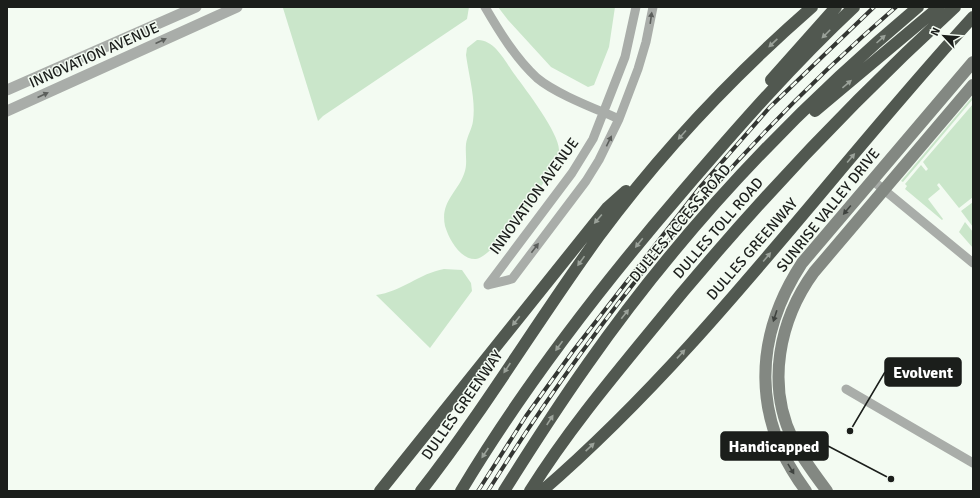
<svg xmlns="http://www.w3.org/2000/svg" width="980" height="498" viewBox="0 0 980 498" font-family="Signika,sans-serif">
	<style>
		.green { fill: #cae6ca }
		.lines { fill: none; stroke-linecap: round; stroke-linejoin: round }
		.minor { stroke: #a9ada9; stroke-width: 9 }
		.tertiary { stroke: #a9ada9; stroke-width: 11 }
		.secondary { stroke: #838882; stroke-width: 12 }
		.motorway { stroke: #515850; stroke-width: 12 }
		.rail-casing { stroke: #333632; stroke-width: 4 }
		.rail { stroke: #f3fbf2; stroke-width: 2.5; stroke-dasharray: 8; stroke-linecap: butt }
		.oneway { fill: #5b5e5b }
		.oneway2 { fill: #9aa199 }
		.oneway3 { fill: #3f433f }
		.labels { text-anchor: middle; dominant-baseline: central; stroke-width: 3; stroke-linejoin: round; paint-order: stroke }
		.street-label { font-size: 15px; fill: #1b1e1b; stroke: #f3fbf2 }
		.leader { fill: none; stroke: #1b1e1b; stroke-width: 1.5 }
		.callout-dot { fill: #1b1e1b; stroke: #f3fbf2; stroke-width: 1.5 }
		.callout { fill: #1b1e1b; stroke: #1b1e1b; stroke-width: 1.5 }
		.callout-label { font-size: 16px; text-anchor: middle; font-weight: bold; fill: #fff }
	</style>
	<rect width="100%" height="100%" fill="#f3fbf2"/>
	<path class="green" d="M285,7H469L467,19L323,116L318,121L283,8Z
		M498,7H615L609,47L594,85L588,87L551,67L508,20Z
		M477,40C495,39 506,63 515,75C526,90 559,133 559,150C558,169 495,257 476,259C460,260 449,239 445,226C440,202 457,193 464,174C468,164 465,155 466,144C467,136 472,129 473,121C476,100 469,77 466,55L467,48Z
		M973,96V99L903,182L901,181Z
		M973,104V197L959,208L939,183L937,185L940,189L928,199L943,219L942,220L905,189L907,186L905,184L921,165L926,171L928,169L923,162Z
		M973,202V227L961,211Z
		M965,222L973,232V248L959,232Z
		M444,269L462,270L471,283L472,291L430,348L376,295C401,292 420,273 444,269Z"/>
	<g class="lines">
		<path class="minor" d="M485,7C499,31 516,59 537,78C556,94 596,109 619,119
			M872,180L973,263
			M488,285L512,279L586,181L599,160L619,119L638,69L646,42L653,7
			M488,285L572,173L593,139L625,57L636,7
			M846,389L973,463"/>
		<path class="tertiary" d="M7,90L196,7
			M7,111L237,7"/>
		<path class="secondary" d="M806,491C752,419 753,338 802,263L973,62
			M827,491C815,475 802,458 793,440C766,385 779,320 814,272L973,85"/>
		<path class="motorway" d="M771,80L836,7
			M815,111L939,7
			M380,491L594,224L607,208L626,191
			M421,491C485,409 538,320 599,236C661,152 733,76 812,7
			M461,491C525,384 602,285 683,191C738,127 793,64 854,7
			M504,491C531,448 558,406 587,365C680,232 794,111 918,7
			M530,491C565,435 607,384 649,333C743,217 845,108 955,7
			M542,491C704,351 829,174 973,17"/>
		<g class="rail-casing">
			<path id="rail" d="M478,491L526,416L573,351L701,186L770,107L874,7
				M488,491C601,311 735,146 896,7"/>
		</g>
		<use href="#rail" class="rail"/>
	</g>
	<defs><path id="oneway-solid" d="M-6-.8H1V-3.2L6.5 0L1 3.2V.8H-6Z"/></defs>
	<g class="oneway">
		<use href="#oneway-solid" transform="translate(651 18) rotate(-82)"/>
		<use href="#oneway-solid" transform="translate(161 41) rotate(-24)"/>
		<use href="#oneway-solid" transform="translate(43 95) rotate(-24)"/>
		<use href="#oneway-solid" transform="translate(609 141) rotate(-64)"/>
		<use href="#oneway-solid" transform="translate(535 248) rotate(-53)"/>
	</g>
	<g class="oneway2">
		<use href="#oneway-solid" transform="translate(826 34) rotate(135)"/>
		<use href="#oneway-solid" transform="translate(881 39) rotate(-42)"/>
		<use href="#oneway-solid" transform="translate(773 43) rotate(137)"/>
		<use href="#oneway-solid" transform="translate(847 84) rotate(-40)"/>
		<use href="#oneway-solid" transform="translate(682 135) rotate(132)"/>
		<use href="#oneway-solid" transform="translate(851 158) rotate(-50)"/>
		<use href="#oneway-solid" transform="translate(598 219) rotate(130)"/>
		<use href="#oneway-solid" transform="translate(639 243) rotate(129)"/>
		<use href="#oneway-solid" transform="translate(767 257) rotate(-50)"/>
		<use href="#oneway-solid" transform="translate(581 261) rotate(126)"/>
		<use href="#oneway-solid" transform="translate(625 314) rotate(-52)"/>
		<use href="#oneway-solid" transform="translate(516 321) rotate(129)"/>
		<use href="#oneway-solid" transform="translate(559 346) rotate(126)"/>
		<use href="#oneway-solid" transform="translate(681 354) rotate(-47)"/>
		<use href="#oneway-solid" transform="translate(507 368) rotate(124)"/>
		<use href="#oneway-solid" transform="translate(550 420) rotate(-57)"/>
		<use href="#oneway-solid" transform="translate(590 447) rotate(-43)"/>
		<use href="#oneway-solid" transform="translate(485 453) rotate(124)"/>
	</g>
	<g class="oneway3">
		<use href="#oneway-solid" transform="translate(847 210) rotate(130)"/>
		<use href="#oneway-solid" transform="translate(775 316) rotate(108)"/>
		<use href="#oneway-solid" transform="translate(791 469) rotate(59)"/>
	</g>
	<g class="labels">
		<g class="street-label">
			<text transform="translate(94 55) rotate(-24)">INNOVATION AVENUE</text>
			<text transform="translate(534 196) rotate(-54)">INNOVATION AVENUE</text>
			<text transform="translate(828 210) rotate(-51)">SUNRISE VALLEY DRIVE</text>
			<text transform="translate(680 223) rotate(-50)">DULLES ACCESS ROAD</text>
			<text transform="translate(718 228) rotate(-49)">DULLES TOLL ROAD</text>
			<text transform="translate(752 249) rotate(-49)">DULLES GREENWAY</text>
			<text transform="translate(462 405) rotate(-55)">DULLES GREENWAY</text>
		</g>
	</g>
	<path class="leader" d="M850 431L885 372M891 479L828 446"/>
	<g class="callout-dot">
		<circle cx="850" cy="431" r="4"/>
		<circle cx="891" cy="479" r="4"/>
	</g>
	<g class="callout">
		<rect x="885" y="358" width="76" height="28" rx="4"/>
		<rect x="721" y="432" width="107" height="28" rx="4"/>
	</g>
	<g class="callout-label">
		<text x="923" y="378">Evolvent</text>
		<text x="774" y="452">Handicapped</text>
	</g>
	<rect width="980" height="498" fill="none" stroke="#1b1e1b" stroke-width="16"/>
	<g transform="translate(944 36) rotate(296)" stroke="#f3fbf2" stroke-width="3" paint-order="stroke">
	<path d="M0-3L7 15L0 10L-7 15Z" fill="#1b1e1b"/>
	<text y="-6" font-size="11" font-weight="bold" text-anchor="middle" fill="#1b1e1b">N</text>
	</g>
</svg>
